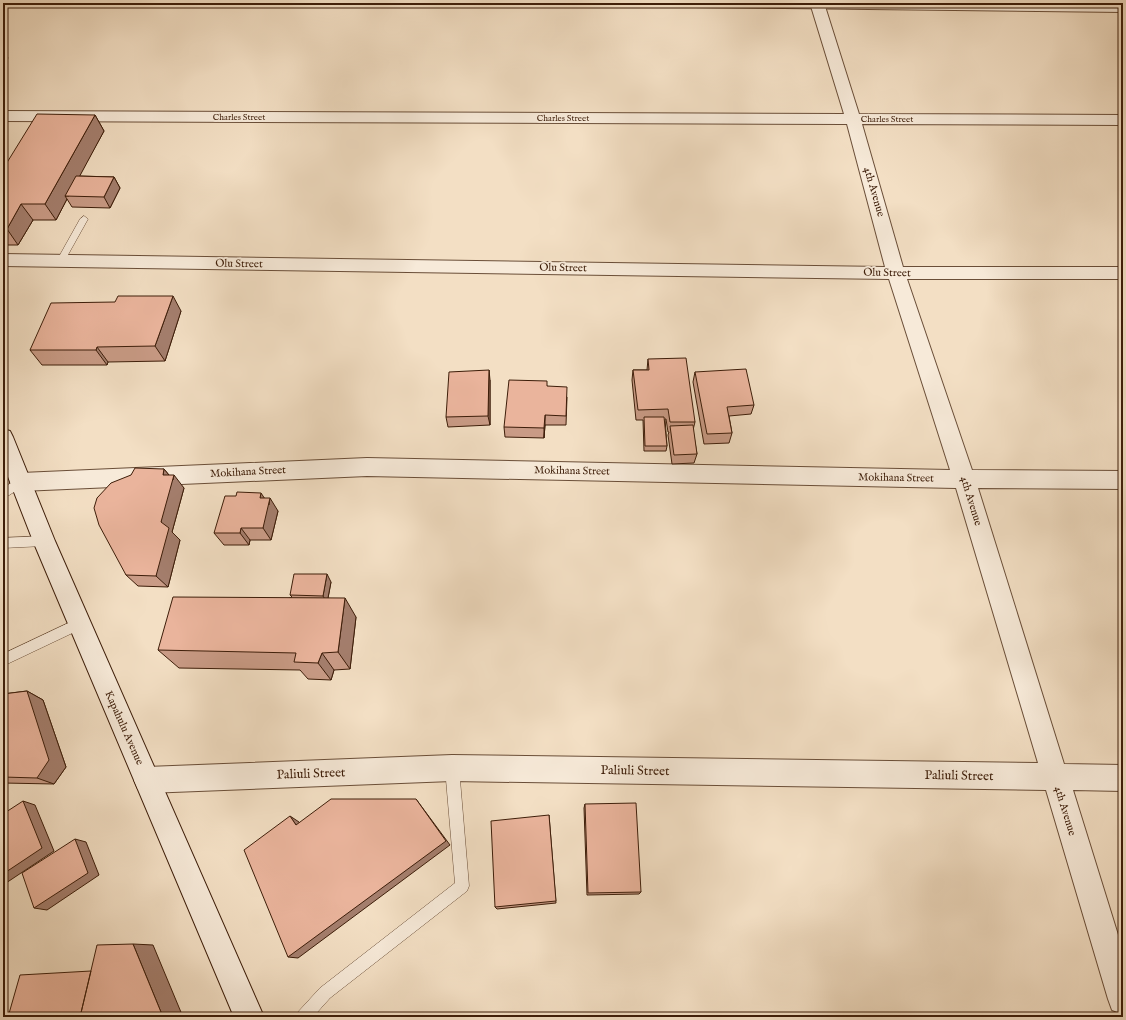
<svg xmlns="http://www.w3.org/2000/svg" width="1126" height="1020" viewBox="0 0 1126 1020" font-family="'IM FELL English',serif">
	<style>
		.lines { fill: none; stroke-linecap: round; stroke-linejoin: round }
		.service-casing { stroke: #6a4e38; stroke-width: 1 }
		.minor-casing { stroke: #6a4e38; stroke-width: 2 }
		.tertiary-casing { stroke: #6a4e38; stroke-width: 2 }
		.secondary-casing { stroke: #3d1d09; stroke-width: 2 }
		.service { fill: #f7ead9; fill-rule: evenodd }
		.minor { fill: #f7ead9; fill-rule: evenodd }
		.tertiary { fill: #f7ead9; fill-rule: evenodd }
		.secondary { fill: #f7ead9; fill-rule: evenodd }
		.wall { fill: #c99b86; stroke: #3d1d09 }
		.shaded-wall { fill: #a47e6d; stroke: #3d1d09 }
		.building { fill: #eab49c; stroke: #3d1d09 }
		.labels { text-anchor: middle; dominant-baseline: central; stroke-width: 3.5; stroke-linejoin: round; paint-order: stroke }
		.far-street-label { font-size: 9px; fill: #3d1d09; stroke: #f7ead9 }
		.street-label { font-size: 11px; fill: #3d1d09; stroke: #f7ead9 }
		.near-street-label { font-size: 13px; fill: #3d1d09; stroke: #f7ead9 }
	</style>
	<rect width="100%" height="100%" fill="#f3dfc4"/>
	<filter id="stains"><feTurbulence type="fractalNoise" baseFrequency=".005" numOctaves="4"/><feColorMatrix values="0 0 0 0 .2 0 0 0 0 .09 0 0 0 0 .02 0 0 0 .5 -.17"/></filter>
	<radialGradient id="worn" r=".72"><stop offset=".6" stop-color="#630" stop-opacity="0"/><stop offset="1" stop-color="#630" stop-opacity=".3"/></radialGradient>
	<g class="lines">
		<g class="service-casing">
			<path id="service" d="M84,216L88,219L64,262L60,265L57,264L56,262L80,219Z
				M21,477L25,479L26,482L25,485L3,499V488Z
				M44,536L48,538L50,541L48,544L44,546L3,548V538Z
				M79,618L83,620L85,624L83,628L3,666V654Z
				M452,761L457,763L459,768L469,886L467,891L330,998L313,1017H295L298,1012L320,988L455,883L445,768L447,763Z"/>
		</g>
		<g class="minor-casing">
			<path id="minor" d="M810,3H824L859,114L1123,115V125L862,124L903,267H1123V279H907L972,470L1123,471V489L978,488L1064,764L1123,765V791L1073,790L1123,951V1014L1112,1010L1108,999L1046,790L452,781L147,793L138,789L134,780L138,771L147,767L452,755L1038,763L956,488L367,476L21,491L13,488L10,482L13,476L21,473L367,458L950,470L889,279L3,266V254L885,267L847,124L3,121V111L844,114Z"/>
		</g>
		<g class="tertiary-casing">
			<path id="tertiary" d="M687,3L1123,4V12L694,7L689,6Z"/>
		</g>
		<g class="secondary-casing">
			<path id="secondary" d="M3,429L10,431L13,437L55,541L264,1017H234L33,541L3,464Z"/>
		</g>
		<use href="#service" class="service"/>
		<use href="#minor" class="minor"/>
		<use href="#tertiary" class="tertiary"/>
		<use href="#secondary" class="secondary"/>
	</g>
	<path class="wall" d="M95,115L104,131L79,176L114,177L120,188L110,208L72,207L67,199L56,220H33L18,245H3V169Z
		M181,311L165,361L108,362L107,365H42L30,350Z
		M648,359L695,422L693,430L697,454L694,463L672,464L668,435L669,432H668L666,419H665L667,446L666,451H644L643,420H636L632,380L633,370H647Z
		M695,372L754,405L751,414L729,416L732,433L729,443L704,444L693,382Z
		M490,380V425L448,427L446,417Z
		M547,386L567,397L566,425H545L544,438L505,437L504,427Z
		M164,469L169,475L184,488L172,532L180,540L168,587L138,586L126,575L131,475Z
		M265,498L278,511L271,540H250L249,545H224L214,533Z
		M331,582L328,598L356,617L350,669L334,670L331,680L308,679L300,670L179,668L158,650L292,597L290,595Z
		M27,691L43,700L66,767L54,784L3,783V694Z
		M585,804L641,892L639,894L587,895L584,808Z
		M549,815L556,903L497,909L495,907Z"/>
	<path class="shaded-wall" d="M3,50L8,58L3,65Z
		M95,115L104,131L69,196H65L67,199L56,220L45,204Z
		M114,177L120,188L110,208L104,197Z
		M21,204L33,220L18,245L7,229Z
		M173,296L181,311L165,361L155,346Z
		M97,347L108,362L107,365L96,350Z
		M489,370L490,380V425L488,416Z
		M545,415V425L544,438V428Z
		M164,469L173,480L174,475L184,488L172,532L180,540L168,587L156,576L161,522L163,475Z
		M261,493L269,505L270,498L278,511L271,540L263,528L260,498Z
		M241,528L250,540L249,545L240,533Z
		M327,574L331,582L327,603L323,596Z
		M345,598L356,617L350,669L338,652Z
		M322,653L334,670L331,680L318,663Z
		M27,691L43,700L66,767L54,784L37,778Z
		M416,799L450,845L298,958L288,957Z
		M23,801L35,805L54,851L3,885V874Z
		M290,816L299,822L305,830L296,825Z
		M75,839L86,842L99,875L47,910L34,908Z
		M133,944L153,945L183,1017H163Z"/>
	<path class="building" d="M37,114L95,115L45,204H21L7,229H3V169Z
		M76,176L114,177L104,197L65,196Z
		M118,296H173L155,346L97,347L96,350H30L51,303L115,302Z
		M686,358L695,422H670L668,409L638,410L633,370H649L648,359Z
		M746,369L754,405L727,407L732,433L707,434L695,372Z
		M489,370L488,416L446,417L449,372Z
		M509,380L547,381V386L567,387L566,416L545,415L544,428L504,427Z
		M644,417H664L667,446H645Z
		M693,425L697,454L674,455L670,426Z
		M135,468L164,469L163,475H174L161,522L169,528L156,576L126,575L99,525L94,508L97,498L111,483L131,475Z
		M237,492L261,493L260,498H270L263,528H241L240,533H214L225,496H236Z
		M294,574H327L323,596L290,595Z
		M173,597L345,598L338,652L322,653L318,663L294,662L296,653L158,650Z
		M27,691L49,760L37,778L3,777V694Z
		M331,799H416L446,841L288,957L244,850L290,816L296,825Z
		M23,801L42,848L3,874V814Z
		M636,803L641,892L588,893L585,804Z
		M549,815L556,901L495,907L491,821Z
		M75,839L88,873L34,908L22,873Z
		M133,944L163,1017H80L97,945Z
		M91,971L80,1017H8L20,975Z"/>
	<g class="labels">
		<g class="far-street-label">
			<text x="239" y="117">Charles Street</text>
			<text x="563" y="118">Charles Street</text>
			<text x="887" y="119">Charles Street</text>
		</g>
		<g class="street-label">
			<text transform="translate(874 192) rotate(74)">4th Avenue</text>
			<text transform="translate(239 264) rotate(1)">Olu Street</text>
			<text transform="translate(563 268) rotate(1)">Olu Street</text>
			<text transform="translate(887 273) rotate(1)">Olu Street</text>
			<text transform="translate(572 471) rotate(1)">Mokihana Street</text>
			<text transform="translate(248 472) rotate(-3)">Mokihana Street</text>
			<text transform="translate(896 478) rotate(1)">Mokihana Street</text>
			<text transform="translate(971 501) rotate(73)">4th Avenue</text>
			<text transform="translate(124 728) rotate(66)">Kapahulu Avenue</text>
			<text transform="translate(1065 811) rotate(73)">4th Avenue</text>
		</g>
		<g class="near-street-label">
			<text transform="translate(635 771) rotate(1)">Paliuli Street</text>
			<text transform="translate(311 774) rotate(-2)">Paliuli Street</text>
			<text transform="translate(959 776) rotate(1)">Paliuli Street</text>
		</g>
	</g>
	<rect width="1126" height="1020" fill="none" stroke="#f3dfc4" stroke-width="16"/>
	<rect x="4" y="4" width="1118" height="1012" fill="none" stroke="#3d1d09" stroke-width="2"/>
	<rect x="8" y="8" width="1110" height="1004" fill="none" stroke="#3d1d09"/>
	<rect width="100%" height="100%" filter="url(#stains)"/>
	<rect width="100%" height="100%" fill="url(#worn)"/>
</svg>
